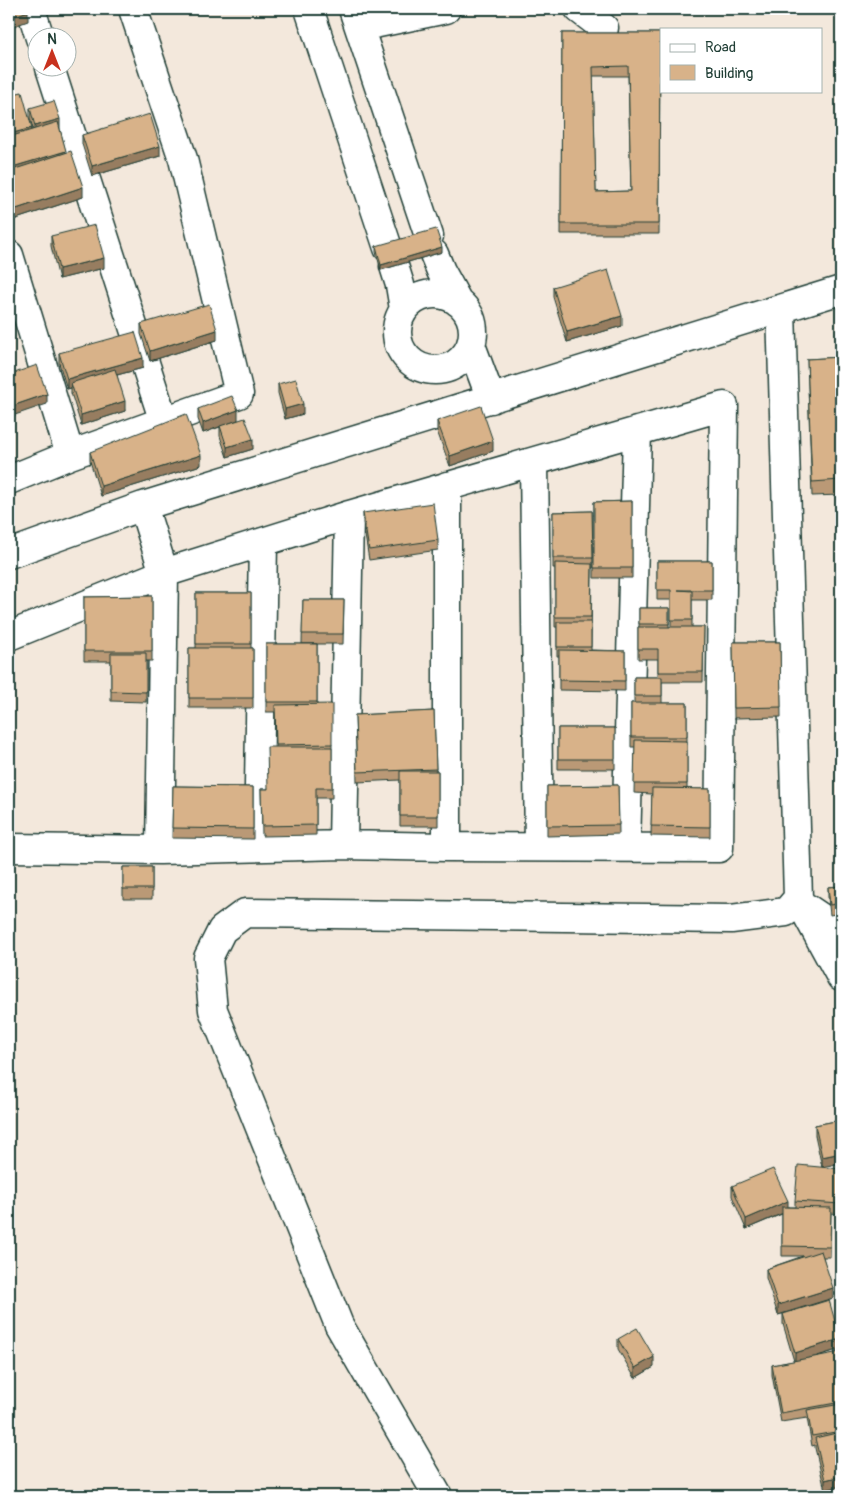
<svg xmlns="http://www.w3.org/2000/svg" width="850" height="1505" viewBox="0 0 850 1505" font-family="Pangolin,sans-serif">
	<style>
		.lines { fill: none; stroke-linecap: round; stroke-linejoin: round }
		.minor-casing { stroke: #1f3d34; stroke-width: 31 }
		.minor { stroke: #fff; stroke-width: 28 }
		.wall { fill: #ba9976; stroke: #1f3d34; fill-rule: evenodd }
		.shaded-wall { fill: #977d60; stroke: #1f3d34 }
		.building { fill: #d8b289; stroke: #1f3d34; fill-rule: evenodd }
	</style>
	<rect width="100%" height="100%" fill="#f3e8dc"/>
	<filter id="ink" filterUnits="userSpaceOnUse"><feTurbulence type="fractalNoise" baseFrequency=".02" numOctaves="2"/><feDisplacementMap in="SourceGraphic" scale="10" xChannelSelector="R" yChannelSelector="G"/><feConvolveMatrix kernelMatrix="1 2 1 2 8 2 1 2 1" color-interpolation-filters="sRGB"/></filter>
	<g filter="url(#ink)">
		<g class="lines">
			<g class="minor-casing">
				<path id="minor" d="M31,9L40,38
					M309,9L388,248
					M353,9L429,236
					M579,9L604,28
					M359,27L446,9
					M50,68L164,422
					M434,254L441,271L458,302
					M9,255L70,455
					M394,266L400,285L404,309
					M397 332a38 38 0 1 1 76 0a38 38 0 1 1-76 0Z
					M781,309L798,898L841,977
					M471,345L491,399
					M534,462L539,847
					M9,480L70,455L239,394L183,159L133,9
					M447,486V847
					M143,506L164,573L160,850
					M9,554L143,506L841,290
					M9,636L164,573L349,515L724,406L719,848L447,847L343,845L160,850L9,848
					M343,845L349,515
					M258,847L263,542
					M626,847L637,431
					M807,908L841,931
					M438,1496L339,1325L213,1010L208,958L222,930L245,913L731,919L786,912L798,898"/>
			</g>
			<use href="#minor" class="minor"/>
		</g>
		<path class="wall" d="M562,33H660L659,234H561ZM593,76H628L631,191L596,192Z
			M9,95L32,130L33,129L30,118V108L60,129L66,153L83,197L13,220L9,208Z
			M82,135L160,156L92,176L82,144Z
			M51,236L104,268L59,279L51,246Z
			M376,246L442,252L381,270L376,252Z
			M553,287L622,326L567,342L553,297Z
			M141,324L217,340L150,361L141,334Z
			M59,353L143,368L117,375L125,411L81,425L71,393V388L67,389L59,363Z
			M841,357V495L812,496L807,359Z
			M278,384L303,414L285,419L278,393Z
			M198,409L238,420L253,449L227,457L220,436V427L203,433L198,419Z
			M437,421L493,451L450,466L437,431Z
			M90,452L201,465L101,496L90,461Z
			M632,501V578H594V502Z
			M592,511L593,568H592L591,650L625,651V691L559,690V656H557V627H555V568H553V512Z
			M363,513L438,540V550L369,560L363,523Z
			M657,561H712V600H692V627H704L703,682H662V703H687V789H710V837L651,836L652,794L634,793L635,747H631V703H634V677H658V659H638V627H639V608H669V627H671V600H657Z
			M196,593H251V648H253V708H189V648H196Z
			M152,596V661H146V702L111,701V661H84V597Z
			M303,600H344L343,644H302Z
			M733,642H780L781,717L734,718Z
			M266,644H317V704L332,744V798H316V835L262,836L261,789H268L276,747L275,712H266Z
			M434,711L436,771H438V826H400V780L357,782L355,715Z
			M558,728H615V769H558Z
			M618,785L619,834L547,836V786Z
			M173,786L253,787V839L172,838Z
			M123,867H152V899H123Z
			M841,886V913L830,915L828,897V887Z
			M841,1120L822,1167L815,1135V1125Z
			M841,1169V1214L831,1213L830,1257H823L833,1298L778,1315L766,1278V1269L803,1256H782V1214L746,1229L732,1196V1186L788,1207H795V1201Z
			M836,1233H841V1285L837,1286Z
			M783,1314L840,1349L811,1358L841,1357V1486L825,1490L815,1448V1445L812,1446L807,1418L781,1422L772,1375V1365L794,1361L783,1324Z
			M618,1339L654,1367L635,1378L618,1349Z"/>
		<path class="shaded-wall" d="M28,11V21L9,28V18Z
			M60,119V129L35,136V126Z
			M32,128V138L9,144V134Z
			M160,146V156L92,176V166Z
			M66,151V161L9,178V168Z
			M83,187V197L13,220V210Z
			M442,247V252L381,270V265Z
			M104,258V268L59,279V269Z
			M622,316V326L567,342V332Z
			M217,330V340L150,361V351Z
			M143,358V368L72,387L71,383V388L67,389V379Z
			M47,394V404L9,417V407Z
			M125,401V411L81,425V415Z
			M303,404V414L285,419V409Z
			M238,410V420L203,433V423Z
			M253,439V449L227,457V447Z
			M493,441V451L450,466V456Z
			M201,455V465L101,496V486Z
			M841,1153V1163L822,1167V1157Z
			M788,1201V1211L746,1229V1219Z
			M833,1288V1298L778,1315V1305Z
			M840,1339V1349L795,1363V1353Z
			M654,1357V1367L635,1378V1368Z
			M841,1476V1486L825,1490V1480Z"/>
		<path class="building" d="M9,9H28V11L9,18Z
			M562,33H660L659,224H561ZM628,66L631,191L596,192L593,67Z
			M22,92L32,128L9,134V95Z
			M54,101L60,119L35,126L30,108Z
			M150,114L160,146L92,166L82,135Z
			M58,122L66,151L9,168V137Z
			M71,151L83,187L13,210L9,198V171Z
			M95,225L104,258L59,269L51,236Z
			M436,229L442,247L381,265L376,246Z
			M608,270L622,316L567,332L553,287Z
			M209,304L217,330L150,351L141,324Z
			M135,332L143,358L67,379L59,353Z
			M841,357V480L812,482L807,359Z
			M37,365L47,394L9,407V375Z
			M115,369L125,401L81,415L71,383Z
			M296,379L303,404L285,409L278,384Z
			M232,396L238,410L203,423L198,409Z
			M481,406L493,441L450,456L437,421Z
			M186,414L201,455L101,486L90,452Z
			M245,418L253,439L227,447L220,426Z
			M632,501V568H594V502Z
			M433,503L438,540L369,550L363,513Z
			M592,511L593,558H553V512Z
			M657,561H712V590H678L692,591V620H671V590H657Z
			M555,563L592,564L591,617H555Z
			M196,593H251V644H196Z
			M152,596V651H84V597Z
			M303,600H344L343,634H302Z
			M639,608H669V624H639Z
			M557,622H591V647H557Z
			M638,627H704L703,672H658V649H638Z
			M733,642H780L781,707L734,708Z
			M266,644H317V702H266Z
			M189,648H253V698H189Z
			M559,650L625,651V681L559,680Z
			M111,653H146V692L111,691Z
			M634,677H662V696H634Z
			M631,703H687V737H631Z
			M332,704V744L276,745L275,705Z
			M434,711L436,769L357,772L355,715Z
			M558,728H615V759H558Z
			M635,740L687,741V784H634Z
			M267,747H332V788H316V825L262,826L261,789H268Z
			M400,771H438V816H400Z
			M618,785L619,825L547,826V786Z
			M173,786L253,787V829L172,828Z
			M652,788L710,789V827L651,826Z
			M123,867H152V889H123Z
			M841,886V903L830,905L828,887Z
			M841,1120V1153L822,1157L815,1125Z
			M798,1165L841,1169V1204L795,1201Z
			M773,1169L788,1201L746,1219L732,1186Z
			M782,1207L831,1208L830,1247L782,1246Z
			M836,1233H841V1276H837Z
			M821,1251L833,1288L778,1305L766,1269Z
			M829,1300L840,1339L795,1353L783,1314Z
			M637,1328L654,1357L635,1368L618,1339Z
			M840,1352L841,1357V1402L781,1413L772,1365Z
			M841,1404V1431L812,1436L807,1410Z
			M841,1432V1476L825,1480L815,1438Z"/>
	</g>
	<rect width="850" height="1505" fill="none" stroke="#fff" stroke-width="30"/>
	<rect x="15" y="15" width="820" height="1475" fill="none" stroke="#1f3d34" stroke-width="2" filter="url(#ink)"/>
	<rect x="660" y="28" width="162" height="65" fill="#ffffff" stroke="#a5b1ae"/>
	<rect x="670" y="44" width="25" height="8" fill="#ffffff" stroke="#a5b1ae"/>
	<text x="705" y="52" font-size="15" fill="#1f3d34">Road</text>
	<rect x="670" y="65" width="25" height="15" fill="#d8b289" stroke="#a5b1ae"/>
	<text x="705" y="78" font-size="15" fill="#1f3d34">Building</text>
	<g transform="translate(52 52)"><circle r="24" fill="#ffffff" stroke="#a5b1ae"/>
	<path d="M0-4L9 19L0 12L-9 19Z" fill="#c8321e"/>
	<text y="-8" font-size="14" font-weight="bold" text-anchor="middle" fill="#1f3d34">N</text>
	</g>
</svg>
